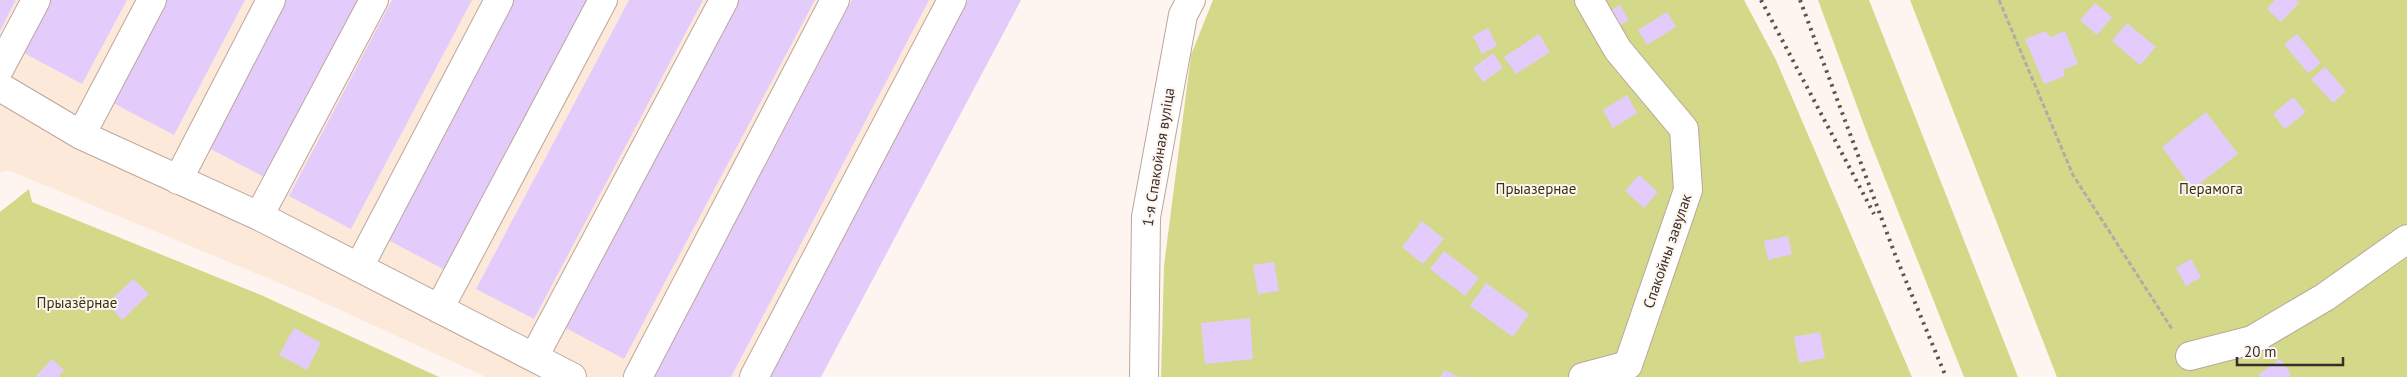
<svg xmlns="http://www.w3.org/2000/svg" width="2407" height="377" viewBox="0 0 2407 377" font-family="'PT Sans',sans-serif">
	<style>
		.industrial { fill: #fce9d9 }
		.green { fill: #d3d988 }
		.building { fill: #e3ccfc }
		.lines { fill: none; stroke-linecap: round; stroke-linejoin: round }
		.minor-casing { stroke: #bca69c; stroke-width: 30 }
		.path { stroke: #b4aba7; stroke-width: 3; stroke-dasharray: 5 2.5; stroke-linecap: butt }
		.minor { stroke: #fff; stroke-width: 28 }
		.rail { stroke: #5d5450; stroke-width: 4; stroke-dasharray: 2.5 5; stroke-linecap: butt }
		.labels { text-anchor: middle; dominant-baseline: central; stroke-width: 4; stroke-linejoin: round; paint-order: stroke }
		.street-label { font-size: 15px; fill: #372e2a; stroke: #fef5f0 }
		.park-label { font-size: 15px; fill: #353710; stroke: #fef5f0 }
	</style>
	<rect width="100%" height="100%" fill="#fef5f0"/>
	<path class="industrial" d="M0,0H1018L817,377H486L303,293L8,170L0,173Z"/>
	<path class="green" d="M1213,0H1744L1776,60L1912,377H1161L1164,266L1191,55Z
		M1818,0H1869L2018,377H1964L1868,136Z
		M1910,0H2407V377H2057Z
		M29,189L32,202L261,295L439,377H0V212Z"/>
	<path class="building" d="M0,0H16L0,31Z
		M50,0H127L82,84L22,52Z
		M167,0H245L174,135L113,103Z
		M282,0H362L268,179L205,146Z
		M392,0H472L351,229L289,196Z
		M511,0H589L447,271L386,239Z
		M629,0H703L534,319L476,289Z
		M738,0H815L624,359L564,327Z
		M852,0H929L731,377H654Z
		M968,0H1021L821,377H768Z
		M2275,0H2296L2299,3L2281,22L2267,9Z
		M2095,3L2112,17L2097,35L2080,20Z
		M1620,5L1629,20L1619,26L1610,11Z
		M1667,12L1676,27L1647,45L1638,30Z
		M2127,23L2156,47L2140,65L2112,41Z
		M1488,28L1497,46L1482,54L1473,36Z
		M2046,31L2050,37L2065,31L2078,64L2063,70L2065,76L2044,84L2025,39Z
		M1539,34L1550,52L1516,74L1504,57Z
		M2297,34L2321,63L2308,73L2284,44Z
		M1493,53L1503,68L1483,82L1473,68Z
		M2325,67L2346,91L2333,103L2311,79Z
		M1627,95L1637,113L1613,128L1603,110Z
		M2293,97L2306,112L2285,129L2273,114Z
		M2206,112L2238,154L2193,189L2162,147Z
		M1639,175L1658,192L1644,208L1625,191Z
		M1422,221L1444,239L1423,264L1402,247Z
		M1788,236L1792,254L1768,260L1764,241Z
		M1444,251L1479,278L1465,296L1430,269Z
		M2191,259L2201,277L2186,286L2176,268Z
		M1274,262L1279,291L1258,294L1253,265Z
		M133,279L149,294L122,320L107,304Z
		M1486,283L1529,314L1513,337L1470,306Z
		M1250,318L1253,359L1205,364L1201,323Z
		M294,328L321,343L307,370L279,355Z
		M1820,332L1825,358L1799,363L1794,337Z
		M52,359L64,370L58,377H35Z
		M2280,359L2291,374L2288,377H2260L2258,375Z
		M1444,370L1459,377H1441Z"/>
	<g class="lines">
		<g class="minor-casing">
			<path id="minor" d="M0,68L36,0
				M0,87L81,135L259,216L572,377
				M81,135L152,0
				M178,180L271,0
				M259,216L374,0
				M359,267L499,0
				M439,309L603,0
				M2190,356L2252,340L2325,297L2407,239
				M534,357L724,0
				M638,377L835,0
				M754,377L952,0
				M1144,377L1146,217L1183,15L1191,0
				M1583,377L1628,365L1688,190L1684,129L1618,50L1589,0"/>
		</g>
		<path class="path" d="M1999,0L2073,175L2172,329"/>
		<use href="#minor" class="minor"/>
		<path class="rail" d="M1761,0L1874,214
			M1800,0L1896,257L1946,377"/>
	</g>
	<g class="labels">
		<g class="street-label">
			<text transform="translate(1158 157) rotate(-81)">1-я Спакойная вуліца</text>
			<text transform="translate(1667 251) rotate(-71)">Спакойны завулак</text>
		</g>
		<g class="park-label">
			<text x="1536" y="188">Прыазернае</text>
			<text x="2211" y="188">Перамога</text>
			<text x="77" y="302">Прыазёрнае</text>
		</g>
	</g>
	<path d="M2237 357v8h106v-8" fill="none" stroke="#372e2a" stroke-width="2.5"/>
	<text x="2244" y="357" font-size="15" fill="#372e2a" stroke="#fef5f0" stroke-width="4" paint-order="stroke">20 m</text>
</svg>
